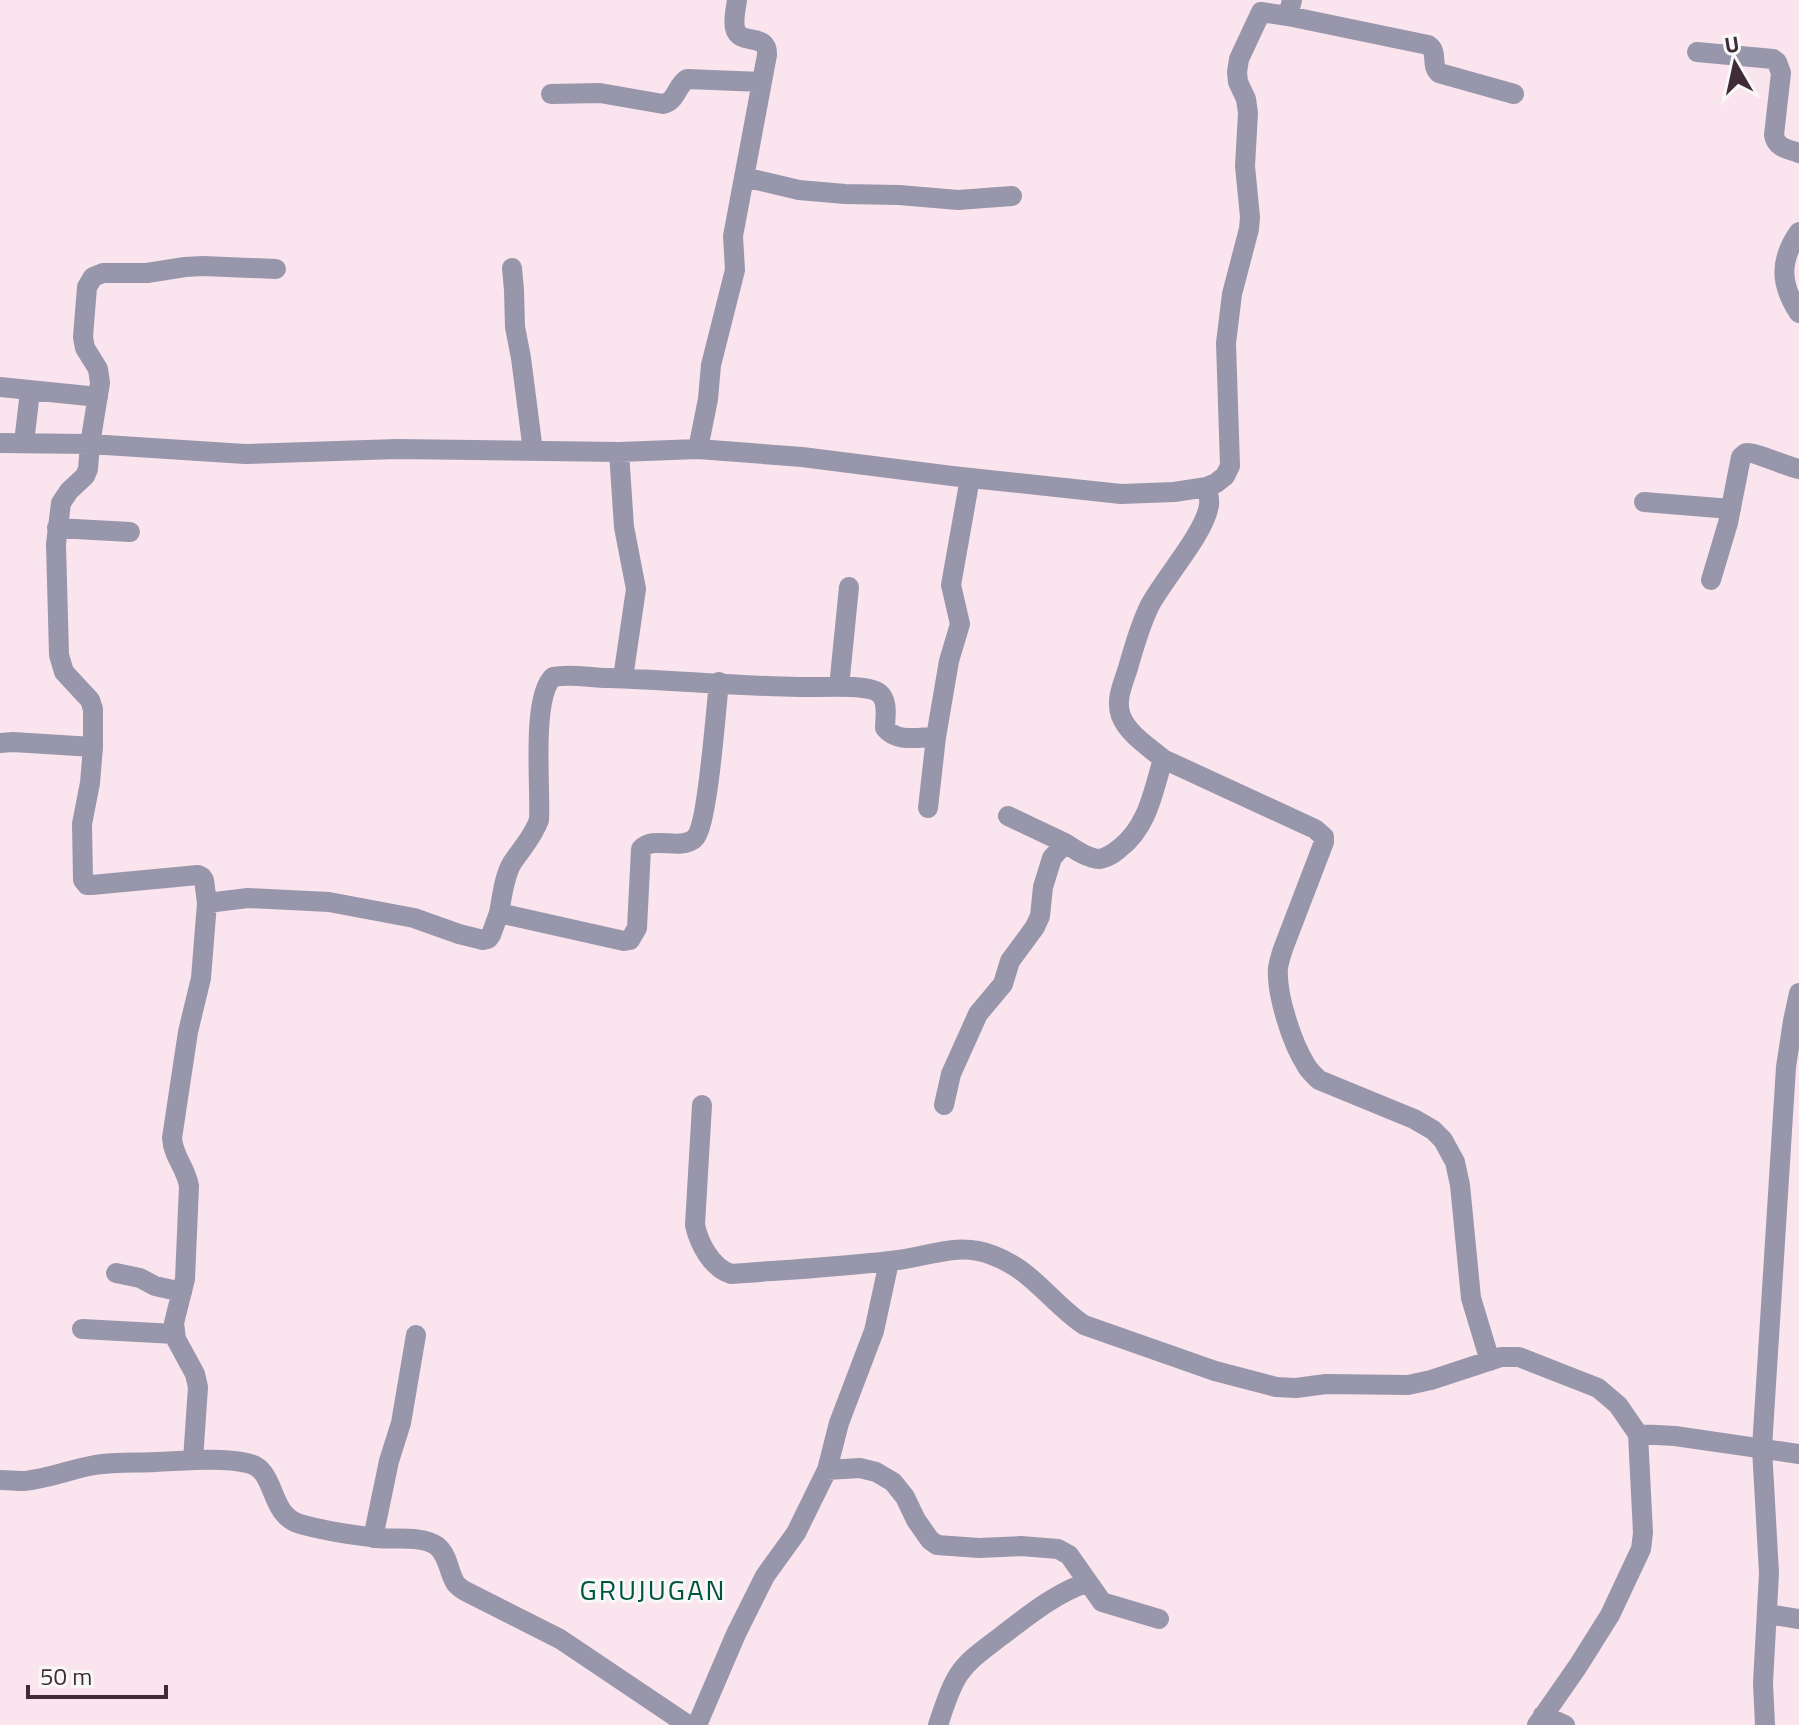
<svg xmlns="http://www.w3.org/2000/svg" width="1799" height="1725" viewBox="0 0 1799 1725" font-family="'Titillium Web',sans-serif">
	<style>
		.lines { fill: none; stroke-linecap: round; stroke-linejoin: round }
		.minor { stroke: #9896ab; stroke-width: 20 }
		.tertiary { stroke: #9896ab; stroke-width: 20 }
		.labels { text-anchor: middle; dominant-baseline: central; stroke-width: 6; stroke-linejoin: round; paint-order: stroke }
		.quarter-label { font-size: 28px; letter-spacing: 2px; fill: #00533d; stroke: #f8f8f8 }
	</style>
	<rect width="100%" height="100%" fill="#fae4ee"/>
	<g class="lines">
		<path class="minor" d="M1288,16L1428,45C1439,52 1430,65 1439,73L1514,94
			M1697,52L1773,59L1777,62L1781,73L1774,135C1776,148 1788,149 1799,153
			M551,94L600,93L663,104C677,101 676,86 687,79L762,82
			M744,177L799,190L845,194L899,195L958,200L1012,196
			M1799,232C1779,261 1780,284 1799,313
			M512,268L514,290L515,327L521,358L533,451
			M0,387L98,397
			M0,443L90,444L245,454L397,449L619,452L698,449L802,457L952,476L1121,494L1174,492L1207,487L1216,483L1225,476L1230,466L1226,343L1232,294L1249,229L1250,217L1245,166L1248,113L1246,99L1238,82L1237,72L1239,59L1261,12L1288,16L1292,0
			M24,443L30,391
			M698,449L708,399L711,365L735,270L733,236L767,55C768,31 739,47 735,28C733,19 736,8 737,0
			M619,452L624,527L636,589L623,678
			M1644,502L1731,509
			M57,528L130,532
			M1711,580L1728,523L1741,457C1743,455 1744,454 1746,453C1753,451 1788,467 1799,469
			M839,687L849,587
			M0,743L13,742L93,747
			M1163,759L1315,829L1324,837V842L1283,949C1281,955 1279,962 1278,968C1276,994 1292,1043 1306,1065C1309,1071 1314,1075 1319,1080L1414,1119L1433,1130L1443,1140L1455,1162L1460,1185L1471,1298L1490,1361
			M928,808L936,737L949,661L960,624L951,585L970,478
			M1008,816L1065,843
			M207,903L204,880L202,877L198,875L92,885H87L83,880L82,824L90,783L93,747V709L90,700L64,672L59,655L56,544L61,503L69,491L85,476L88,469L90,444L100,383L98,369L85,348L83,337L87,287L93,277L103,273H147L185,267L203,266L276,269
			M499,913C502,897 504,877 512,863C522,848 533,837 539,820C541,788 531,698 553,677C571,673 590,678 608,678C672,680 736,686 800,687C818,688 866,683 879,693C889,701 885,718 885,728C897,743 919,737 936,737
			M702,1105L695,1225C699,1244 712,1268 731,1274C784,1270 838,1267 890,1261C926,1258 957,1241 992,1255C1033,1270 1051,1303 1084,1325L1215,1371L1276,1387L1296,1388L1326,1384L1408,1385L1431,1380L1501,1357H1519L1598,1388L1618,1405L1638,1434L1675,1436L1799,1454
			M944,1105L951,1074L978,1014L1003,984L1010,961L1035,927L1040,916L1043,887L1052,858L1065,843C1074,849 1088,859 1099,859C1108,858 1114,853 1120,848C1148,826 1153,792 1163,759C1149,747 1128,734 1121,716C1115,700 1123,684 1128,668C1134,647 1140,625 1150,605C1165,577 1205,533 1209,505C1210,499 1208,493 1207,487
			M116,1273L140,1278L155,1286L182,1292
			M82,1329L175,1334
			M193,1460L198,1387L195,1374L176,1339L174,1323L185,1279L189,1186C186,1168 173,1156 172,1138L188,1032L201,978L207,903L248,898L329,902L414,918L459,934L483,940L488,939L491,935L499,913L624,941L630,940L637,928L641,849C654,835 679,851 694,839C708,828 716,707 719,682
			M827,1470L860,1468L876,1472L893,1482L905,1497L916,1520L930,1540L937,1545L979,1548L1021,1546L1058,1549L1069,1555L1102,1602L1159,1619
			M0,1480C8,1480 16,1481 24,1481C48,1479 71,1469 95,1465C115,1462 136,1463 156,1462C183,1461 221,1457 247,1463C278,1469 267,1514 300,1524C325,1531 352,1535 377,1538C395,1540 421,1535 437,1546C449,1556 448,1572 456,1584C457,1585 463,1590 465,1591L560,1639L688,1725
			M373,1538L389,1461L401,1423L416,1335
			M1767,1614L1799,1619
			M1543,1715L1565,1725
			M697,1725L736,1634L765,1576L796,1533L827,1470L839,1423L874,1331L889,1262
			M938,1725C944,1708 949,1689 959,1674C970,1658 986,1648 1000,1637C1029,1615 1054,1594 1088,1582
			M1537,1725L1578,1666L1610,1615L1641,1549L1643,1533L1638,1434"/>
		<path class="tertiary" d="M1765,1725L1763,1683L1769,1573L1762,1448L1786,1067L1793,1021L1799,993"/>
	</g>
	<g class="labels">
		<g class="quarter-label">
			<text x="653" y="1589">GRUJUGAN</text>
		</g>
	</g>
	<g transform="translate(1735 64) rotate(351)" stroke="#f8f8f8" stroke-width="6" paint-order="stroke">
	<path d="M0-6L14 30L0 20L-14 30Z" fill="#402c36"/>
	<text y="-12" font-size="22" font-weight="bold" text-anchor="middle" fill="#402c36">U</text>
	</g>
	<path d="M28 1685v12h138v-12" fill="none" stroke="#402c36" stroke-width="4"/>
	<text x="40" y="1685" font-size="24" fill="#402c36" stroke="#f8f8f8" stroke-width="6" paint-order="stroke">50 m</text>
</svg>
